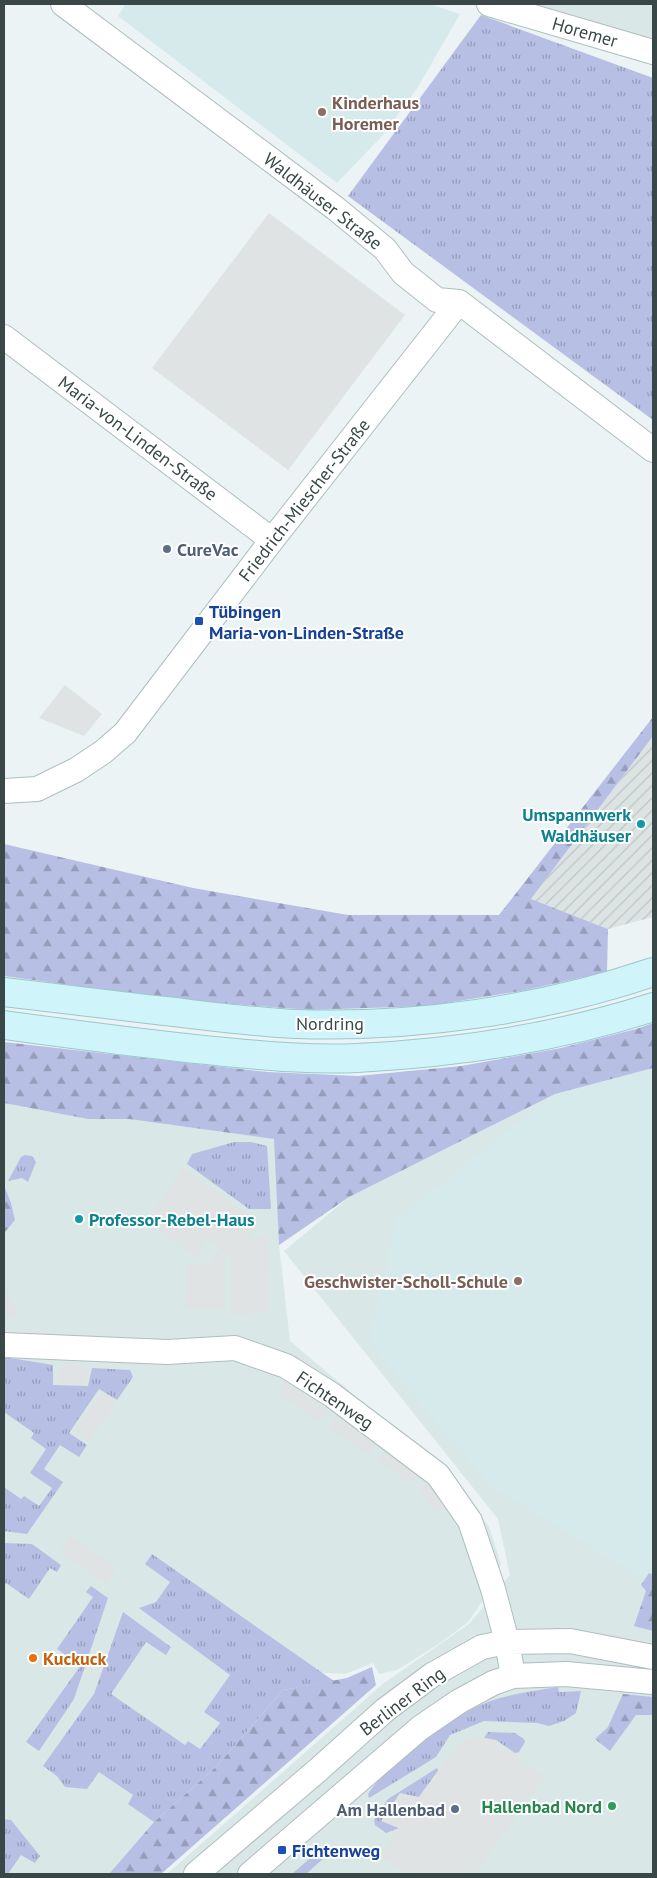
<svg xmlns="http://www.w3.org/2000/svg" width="657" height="1878" viewBox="0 0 657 1878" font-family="'PT Sans',sans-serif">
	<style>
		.residential { fill: #d9e7e7 }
		.industrial { fill: url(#industrial-furrows) }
		.education { fill: #d6eaec }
		.grass { fill: url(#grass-tufts) }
		.forest { fill: url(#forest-firs) }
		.parking { fill: #dfe3e3 }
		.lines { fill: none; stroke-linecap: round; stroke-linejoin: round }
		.street-casing { stroke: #aebebf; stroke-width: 26 }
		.secondary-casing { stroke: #9cc7cd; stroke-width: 30 }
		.street { stroke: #fff; stroke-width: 24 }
		.secondary { stroke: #cff4fa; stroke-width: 28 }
		.education-dot { fill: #8d6e63; stroke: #fff; stroke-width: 2 }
		.service-dot { fill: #5c6f8a; stroke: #fff; stroke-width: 2 }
		.transit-dot { fill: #1a4fb4; stroke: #fff; stroke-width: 2 }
		.culture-dot { fill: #0f9aa8; stroke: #fff; stroke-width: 2 }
		.food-dot { fill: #e8710a; stroke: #fff; stroke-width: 2 }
		.leisure-dot { fill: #2e9e5b; stroke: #fff; stroke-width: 2 }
		.labels { text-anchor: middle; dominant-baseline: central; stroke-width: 4; stroke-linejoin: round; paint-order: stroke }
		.street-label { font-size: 18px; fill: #394847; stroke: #fff }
		.education-label { font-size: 18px; font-weight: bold; fill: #785e54; stroke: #fff; text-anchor: start }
		.service-label { font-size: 18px; font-weight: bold; fill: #4e5e75; stroke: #fff; text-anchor: start }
		.transit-label { font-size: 18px; font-weight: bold; fill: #164399; stroke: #fff; text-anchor: start }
		.culture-label { font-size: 18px; font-weight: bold; fill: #0d838f; stroke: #fff; text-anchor: end }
		.food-label { font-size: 18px; font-weight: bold; fill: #c56008; stroke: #fff; text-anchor: start }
		.leisure-label { font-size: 18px; font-weight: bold; fill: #27864d; stroke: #fff; text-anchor: end }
	</style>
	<defs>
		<pattern id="industrial-furrows" width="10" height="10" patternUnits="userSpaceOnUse" patternTransform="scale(1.25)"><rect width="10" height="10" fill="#dce4e3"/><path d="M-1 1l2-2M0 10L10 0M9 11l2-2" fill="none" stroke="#bec5c4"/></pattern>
		<pattern id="grass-tufts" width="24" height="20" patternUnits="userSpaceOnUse" patternTransform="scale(1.25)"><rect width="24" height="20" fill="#b7bfe4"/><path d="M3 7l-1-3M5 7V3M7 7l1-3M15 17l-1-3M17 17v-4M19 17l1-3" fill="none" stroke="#969dbb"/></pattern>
		<pattern id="forest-firs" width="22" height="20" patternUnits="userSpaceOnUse" patternTransform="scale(1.25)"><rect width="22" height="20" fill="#b7bfe4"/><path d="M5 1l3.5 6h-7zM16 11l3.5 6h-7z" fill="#969dbb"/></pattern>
	</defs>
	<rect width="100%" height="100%" fill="#ebf3f4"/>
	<path class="residential" d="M519,4H653V45Z
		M653,1068V1874H167L384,1683L469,1624L510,1575L498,1519L284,1251L349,1197L555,1094Z
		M4,1103L88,1119H129L275,1139L279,1245L290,1341L417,1448L465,1496L489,1527L501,1564L488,1593L468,1622L440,1643L397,1670L379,1674L373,1663L345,1674L275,1670L154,1822L109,1874H4V1231L11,1203L4,1185Z"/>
	<path class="industrial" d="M653,736V917L608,929L531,899Z"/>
	<path class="education" d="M126,4H429L460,14L418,87L382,136L337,183L118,16Z
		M653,1068V1585L490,1485L369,1342L396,1220L555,1094Z"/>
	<path class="grass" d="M481,15L653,78V420L348,196Z
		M234,1142H251L267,1146L271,1209H249L187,1164L192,1154Z
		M25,1155L32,1156L36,1162L28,1182L22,1178L8,1181L21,1157Z
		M4,1357L53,1365V1385L88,1386L92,1368L130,1370L133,1377L117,1400L99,1389L69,1433L87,1445L79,1457L60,1445L44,1469L63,1482L27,1534L4,1531V1487L21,1499L24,1496L39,1506L52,1488L30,1473L46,1449L31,1438L34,1433L4,1412Z
		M4,1543L32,1544L61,1565L57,1572L50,1568L29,1599L6,1583L4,1586Z
		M152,1554L334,1681L283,1690L217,1766L154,1822L128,1804L133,1795L99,1772L87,1789L65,1787L57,1776L43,1766L94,1694L123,1612L171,1647L166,1655L146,1642L111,1694L185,1745L188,1741L200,1749L220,1723L204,1712L230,1675L139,1608L156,1602L170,1582L145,1564Z
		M91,1586L108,1598L74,1699L39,1751L26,1742L79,1668L78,1664L57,1649L93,1597L86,1592Z
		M558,1687L559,1692L581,1691L576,1713L564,1721L549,1726L537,1723L484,1721L450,1735L436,1757L369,1798L368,1794C380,1776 396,1764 412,1751C431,1736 450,1720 472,1709C498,1695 529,1692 558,1687Z
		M488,1732L515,1733L524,1739L525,1742L519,1752L515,1753L496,1740L484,1738Z
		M437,1768L438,1771L419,1797L382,1821L399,1828L386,1833L375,1825L374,1820L388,1799Z
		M4,1819L11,1820L40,1856L35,1863L21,1855L8,1874H4Z
		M325,1845L332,1847L333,1850L306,1874H292Z"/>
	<path class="forest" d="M653,717V736L531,899L608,929L607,972L521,991L427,1006L311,1010L178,1000L4,976V844L193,888L348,915H499Z
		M653,1023V1068L555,1094L349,1197L279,1245L274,1139L129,1119H88L4,1103V1042L268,1072L358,1076L461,1066L561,1048L636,1029Z
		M4,1185L11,1203L15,1220L5,1232Z
		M649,1573L653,1575V1631L634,1626L646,1591L641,1585Z
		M372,1667L376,1685L161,1874H109L154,1822L217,1766L283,1690L347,1678Z
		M623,1694L653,1697V1715H636L610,1751L595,1739L608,1727Z"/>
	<path class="parking" d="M269,213L405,315L288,470L152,368Z
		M65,685L102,714L84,736L39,718Z
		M183,1168L258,1222L250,1237H268L266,1313L230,1314V1256L208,1240L197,1257L146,1222Z
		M214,1251L225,1257L226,1308L186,1309L187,1264L214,1263Z
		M4,1283L17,1315L4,1320Z
		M59,1365L87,1366L86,1385L59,1384Z
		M286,1380L328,1410L320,1422L278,1393Z
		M102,1392L116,1402L89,1441L75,1431Z
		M337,1414L378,1441L369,1455L328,1428Z
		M386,1449L420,1472L411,1484L378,1462Z
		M429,1481L449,1503L438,1512L419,1490Z
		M71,1536L117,1568L106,1583L60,1552Z
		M472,1737L491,1739L545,1777L474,1874H407L380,1856L399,1828L381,1821L400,1793L419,1797L457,1745Z"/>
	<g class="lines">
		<g class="street-casing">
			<path id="street" d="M63,4L335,208L385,249L403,273L437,300L459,302L653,450
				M489,4L653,52
				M4,337L272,540
				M4,791L37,789L76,770L103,752L125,733L272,540L459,302
				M4,1345L167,1352L235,1348L286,1366L332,1395L438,1475L470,1521L493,1589L507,1642L513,1676
				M196,1874L318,1770L385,1710L432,1675L482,1647L507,1642L570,1641L653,1657
				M250,1874L420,1728L458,1702L493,1683L513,1676L566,1674L653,1682"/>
		</g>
		<g class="secondary-casing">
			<path id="secondary" d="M4,992C57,998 111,1005 165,1011C209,1016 252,1022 296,1024C416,1028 540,1010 653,972
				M4,1025C77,1035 151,1045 225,1052C268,1056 313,1060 357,1058C457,1053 557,1038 653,1007"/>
		</g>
		<use href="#street" class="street"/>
		<use href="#secondary" class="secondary"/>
	</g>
	<g class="education-dot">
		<circle cx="322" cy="112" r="5"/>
		<circle cx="518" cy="1281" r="5"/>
	</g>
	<g class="service-dot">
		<circle cx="167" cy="549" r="5"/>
		<circle cx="455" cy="1809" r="5"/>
	</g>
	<g class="transit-dot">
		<rect x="194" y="616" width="10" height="10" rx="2.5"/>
		<rect x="277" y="1845" width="10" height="10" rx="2.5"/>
	</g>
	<g class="culture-dot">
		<circle cx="641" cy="824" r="5"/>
		<circle cx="79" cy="1219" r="5"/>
	</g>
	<circle class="food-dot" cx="33" cy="1658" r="5"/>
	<circle class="leisure-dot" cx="612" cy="1806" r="5"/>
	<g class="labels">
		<g class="street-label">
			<text transform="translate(585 32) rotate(16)">Horemer</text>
			<text transform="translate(323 201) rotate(38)">Waldhäuser Straße</text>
			<text transform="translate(138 438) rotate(37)">Maria-von-Linden-Straße</text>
			<text transform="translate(304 500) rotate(-52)">Friedrich-Miescher-Straße</text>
			<text x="330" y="1023">Nordring</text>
			<text transform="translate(335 1400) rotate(34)">Fichtenweg</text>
			<text transform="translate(402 1701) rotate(-37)">Berliner Ring</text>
		</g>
		<g class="education-label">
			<text x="332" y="102">Kinderhaus<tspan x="332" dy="21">Horemer</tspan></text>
			<text x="508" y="1281" text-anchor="end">Geschwister-Scholl-Schule</text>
		</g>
		<g class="service-label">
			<text x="177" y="549">CureVac</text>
			<text x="445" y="1809" text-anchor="end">Am Hallenbad</text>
		</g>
		<g class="transit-label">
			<text x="209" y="611">Tübingen<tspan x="209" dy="21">Maria-von-Linden-Straße</tspan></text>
			<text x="292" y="1850">Fichtenweg</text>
		</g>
		<g class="culture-label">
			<text x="631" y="814">Umspannwerk<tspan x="631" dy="21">Waldhäuser</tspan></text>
			<text x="89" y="1219" text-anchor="start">Professor-Rebel-Haus</text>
		</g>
		<g class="food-label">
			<text x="43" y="1658">Kuckuck</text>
		</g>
		<g class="leisure-label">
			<text x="602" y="1806">Hallenbad Nord</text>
		</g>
	</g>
	<rect width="657" height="1878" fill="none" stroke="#394847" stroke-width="10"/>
</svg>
